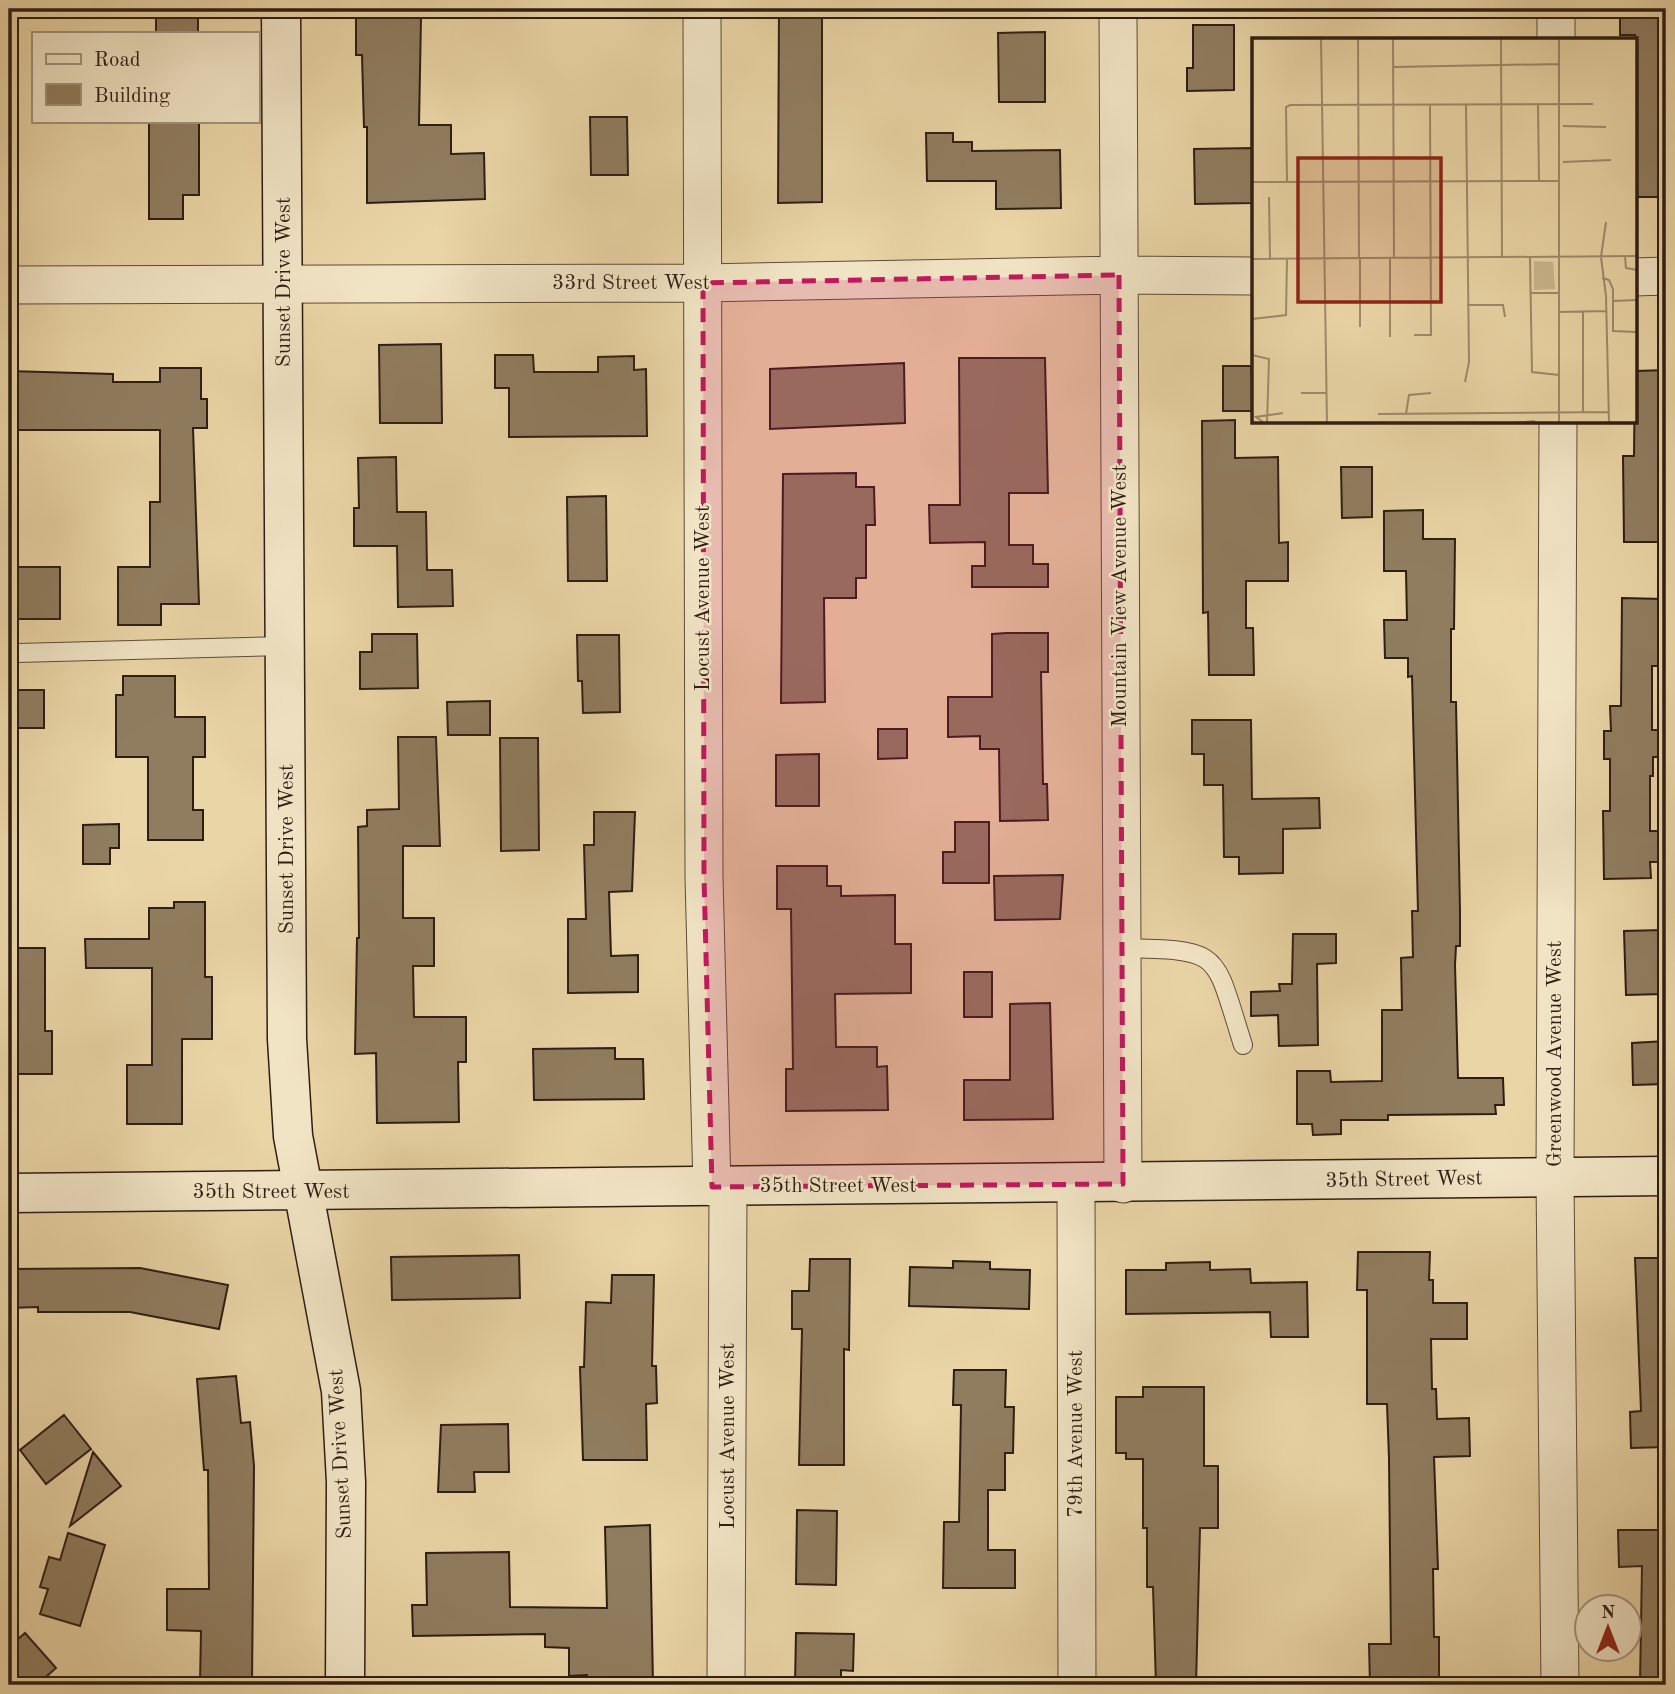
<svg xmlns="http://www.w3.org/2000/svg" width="1675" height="1694" viewBox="0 0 1675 1694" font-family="'Old Standard TT',serif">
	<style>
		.building { fill: #907d60; stroke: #2f1d15; stroke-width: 2 }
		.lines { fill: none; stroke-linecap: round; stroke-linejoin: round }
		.lane-casing { stroke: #5e4b39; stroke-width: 20 }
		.street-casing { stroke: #5e4b39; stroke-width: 39 }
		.secondary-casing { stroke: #2f1d15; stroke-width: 41 }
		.lane { stroke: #f1e4c5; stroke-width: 18 }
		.street { stroke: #f1e4c5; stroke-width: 37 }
		.secondary { stroke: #f1e4c5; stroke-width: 38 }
		.marked { fill: #c2185b; fill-opacity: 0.2; stroke: #c2185b; stroke-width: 5; stroke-dasharray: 14 9; stroke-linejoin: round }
		.labels { text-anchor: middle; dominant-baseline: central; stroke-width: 5; stroke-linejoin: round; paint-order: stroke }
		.street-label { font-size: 21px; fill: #2f1d15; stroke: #f1e4c5 }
		.inset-road { fill: none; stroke: #9f8b6c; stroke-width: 2 }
		.view { fill: #8f2418; fill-opacity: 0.15; stroke: #8f2418; stroke-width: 3.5 }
		.inset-edge { fill: none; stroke: #2f1d15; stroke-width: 3.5 }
	</style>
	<rect width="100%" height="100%" fill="#ead5a6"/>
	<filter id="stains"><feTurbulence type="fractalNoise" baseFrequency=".00286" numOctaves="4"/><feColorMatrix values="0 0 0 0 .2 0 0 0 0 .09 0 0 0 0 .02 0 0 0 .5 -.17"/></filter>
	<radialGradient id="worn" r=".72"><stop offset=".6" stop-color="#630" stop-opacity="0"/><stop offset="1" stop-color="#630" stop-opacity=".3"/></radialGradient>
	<path class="building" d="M156,9H198V33H156Z
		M779,9H822V202L778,203Z
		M1620,9H1659V56H1666V197H1635V35H1620Z
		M421,17L419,125H451V154L484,153L485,199L367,203V127H364L362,55H356V18Z
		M1193,25H1234V90L1187,91V68H1193Z
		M1045,32V102H999L998,33Z
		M590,117H627L628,175H591Z
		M149,121H199V195H183V219H149Z
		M926,133H953V142H972V151L1060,150L1061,208L996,209V181H927Z
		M1253,148V203L1195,204L1194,149Z
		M441,344L442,423H380L379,345Z
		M495,355H533L534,372H598V357L634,356V370L646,369L647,436L509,437V388H495Z
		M959,358H1045L1048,493H1009V545H1033V564H1048V587H972V566H985V542L930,543L929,505H960Z
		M904,363L905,423L770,429V369Z
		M1223,366H1251L1253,411H1223Z
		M160,368H201V399H207V428H193L199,604H161V625H118V567H150V502H160V430H9V371L113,374V382H160Z
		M1666,370V419H1663L1664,542H1624L1623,456H1634L1635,371Z
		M1235,420V458L1278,457L1279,543L1288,542V581H1246V628H1253L1254,675H1209L1208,612L1203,613L1202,421Z
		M396,457L397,512H426L427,570H452L453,606L398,607L397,546H354V508H359L358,458Z
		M1341,467H1372V517L1342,518Z
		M856,473V487H874L875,525H866V578H856V598H824L825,702L781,703L783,474Z
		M606,496L607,581H568L567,497Z
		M1423,510V539H1455L1454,629H1451V702H1456L1460,911V946H1456L1455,965L1458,1078H1503L1504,1105H1495L1496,1114L1388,1115V1120H1341V1134L1313,1135L1312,1124H1297V1071H1330L1331,1082L1382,1081V1010H1402L1401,958L1413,957L1412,911H1418L1412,676L1408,677V658H1385L1384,620H1407L1406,571H1384V511Z
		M9,567H60V619H9Z
		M1622,598L1663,599L1662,666H1652V730H1666V757H1653V776H1650V831H1666V862H1650L1651,878L1604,879L1603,811H1610V759H1604V731H1611L1610,706H1621Z
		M1007,633H1048V672H1041L1043,784H1047L1048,820L1000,821L999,749H980V736L948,737V697H992V634Z
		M372,634H417L418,688L360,689V652H372Z
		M577,635H619L620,712L583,713L582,681H578Z
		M123,676H175V717H205V757H193V810H203V840H148V757H116V695H123Z
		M9,690H44V728H9Z
		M490,701V735H448L447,702Z
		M1192,720H1251L1252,799L1319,798L1320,828L1283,829V873L1239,874V857H1224L1223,785H1204V754H1192Z
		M878,729H907V758L878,759Z
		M398,737H436L440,846H403V918H434V966H413L414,1017H466V1062H458L459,1122L377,1123L376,1053L355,1054L357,938H359L358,827L367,826V810L399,809Z
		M500,738H538L539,850L501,851Z
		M819,754V806H776V755Z
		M594,812H635L632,891L609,892L611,956L638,955V992L568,993V919H586L584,845H594Z
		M955,822H989V883H943V852H955Z
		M119,824V848H110V864H83V825Z
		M777,866H827V886H841V896L895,895V944H911V993L835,994L836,1047H877V1067L887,1066L888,1110L786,1111V1069H793L791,909H777Z
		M1063,875L1060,919L995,920L994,876Z
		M174,902H205V977H212V1039H182V1124H127V1065H152V968H86L85,939H149V908H174Z
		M1662,930L1663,994L1626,995L1624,931Z
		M1293,934H1336V963L1317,964L1318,1045L1279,1046L1278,1015L1251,1016V992L1280,991L1279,984H1292Z
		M9,948H45V1031H52V1074H9Z
		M964,972H992V1017H964Z
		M1050,1003L1053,1119L964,1120V1080H1010V1004Z
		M1666,1041V1084L1633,1085L1632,1043Z
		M615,1048V1059H643L644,1099L534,1100L533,1049Z
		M1358,1252H1430L1429,1280H1433V1303H1467V1339H1431L1432,1389H1436L1437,1419L1469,1418L1470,1456L1434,1457L1438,1569H1433L1434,1637H1439V1685H1370L1369,1644H1391L1389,1458L1387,1404H1367V1290H1357Z
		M519,1255L520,1298L392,1300L391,1257Z
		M1635,1258H1666V1447L1631,1448L1630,1412L1641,1411Z
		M810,1259H850L849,1350L844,1349V1465H799L802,1329H792V1291H809Z
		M953,1261L990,1262V1269L1030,1270L1029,1309L909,1306L910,1267L953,1268Z
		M1210,1262V1270L1250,1269L1251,1283L1307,1282L1308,1337H1271L1270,1312L1126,1314V1270H1166V1263Z
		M140,1268L228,1285L219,1329L130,1312H38V1307L9,1308V1269Z
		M612,1275H654L652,1366H656L657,1403L646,1404L647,1460H583L580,1367H584L586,1302L611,1303Z
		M954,1370H1006L1005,1407H1014L1013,1453H1005V1490H988V1550H1015V1588H943L944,1522H959L961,1405H953Z
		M236,1376L241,1423L250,1422L254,1466L252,1684H200L201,1631L167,1630V1589H209L208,1470H204L197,1379Z
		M1143,1387H1204V1466H1218V1528H1200L1196,1685H1156L1153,1587H1147V1528H1143V1459H1126V1453H1116V1397H1143Z
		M64,1415L91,1449L46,1484L20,1450Z
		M508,1424L509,1472H474L475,1492H438L441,1425Z
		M93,1452L121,1486L70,1526Z
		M797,1510L837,1511L836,1585L796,1584Z
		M650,1525L653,1685H587V1675L569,1676V1648L545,1647V1634L413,1636L412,1605H427L426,1553L509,1552L510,1607L607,1608L605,1527Z
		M1618,1530H1666V1685H1640L1642,1566L1619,1567Z
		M68,1533L105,1545L80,1626L40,1614L48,1589L40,1587L49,1557L60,1560Z
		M25,1633L56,1668L37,1685H9V1647Z
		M796,1633L854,1634L853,1671L841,1670V1685H795Z"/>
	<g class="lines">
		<g class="lane-casing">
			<path id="lane" d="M17,653L286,646
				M1122,948C1224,950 1213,951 1243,1045"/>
		</g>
		<g class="street-casing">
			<path id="street" d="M702,9L704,877L712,1187
				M1118,9L1123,1184
				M1556,9V40
				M1635,277L1666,276
				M9,285L703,283L1119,275L1253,276
				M1558,422L1555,1178L1560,1685
				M1076,1184L1077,1685
				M726,1685L728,1187"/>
		</g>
		<g class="secondary-casing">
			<path id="secondary" d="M281,9L287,1039L293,1136L341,1391L346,1482L345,1685
				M9,1193L1666,1176"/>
		</g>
		<use href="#lane" class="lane"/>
		<use href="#street" class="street"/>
		<use href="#secondary" class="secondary"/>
	</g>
	<path class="marked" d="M1119,275L1123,1184L712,1187L704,877L703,283Z"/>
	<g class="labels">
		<g class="street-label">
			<text transform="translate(284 282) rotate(-90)">Sunset Drive West</text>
			<text x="631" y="283">33rd Street West</text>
			<text transform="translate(1120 596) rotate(-90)">Mountain View Avenue West</text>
			<text transform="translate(703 598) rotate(-90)">Locust Avenue West</text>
			<text transform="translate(287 849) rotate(-90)">Sunset Drive West</text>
			<text transform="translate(1555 1054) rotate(-90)">Greenwood Avenue West</text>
			<text transform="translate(1404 1180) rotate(-1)">35th Street West</text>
			<text x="838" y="1186">35th Street West</text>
			<text x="271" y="1192">35th Street West</text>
			<text transform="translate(1076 1434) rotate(-90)">79th Avenue West</text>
			<text transform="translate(728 1436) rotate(-90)">Locust Avenue West</text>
			<text transform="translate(341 1454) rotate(-93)">Sunset Drive West</text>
		</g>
	</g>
	<g transform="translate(1252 38)">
		<rect width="385" height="385" fill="#ead5a6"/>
		<path d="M282,223L301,224L303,251L282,252Z" fill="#cab68d"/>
		<path class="inset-road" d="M69,0L75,385M106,0L107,221M141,0L142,220M249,0L250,219M141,29L307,26M286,66L287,143M311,88L354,89M311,124L359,122M0,144L308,143M35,144L34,69L38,67L341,66M17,159L18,221M354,184L349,219L354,258L357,385M373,219L374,230L385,232M138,220V299M278,220L280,334L307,337M0,221L385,218M350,240L357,242L361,251V293L384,294M279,255H307M361,263L385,262M215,267H251L253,279M307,274L354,273M331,274V375M0,281L34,277L35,221M108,289V221M162,297H179L178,66M0,317L17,321L15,385M213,344L217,324L214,67M49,355H75M126,376L356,374M154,376L157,357L179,355M11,384L4,379L31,375M260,385L283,383M307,385V0"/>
		<path class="view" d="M46,120H189V264H46Z"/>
		<rect width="385" height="385" class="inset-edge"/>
	</g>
	<rect width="1675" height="1694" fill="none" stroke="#ead5a6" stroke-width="35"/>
	<rect x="10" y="10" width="1654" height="1673" fill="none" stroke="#2f1d15" stroke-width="3.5"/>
	<rect x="18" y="18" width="1640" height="1659" fill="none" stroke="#2f1d15" stroke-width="2"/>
	<rect x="32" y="32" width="228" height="91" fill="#f1e4c5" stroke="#a3947f" stroke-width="2"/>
	<rect x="46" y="54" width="35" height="10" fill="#f1e4c5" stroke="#a3947f" stroke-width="2"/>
	<text x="94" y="66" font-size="21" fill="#2f1d15">Road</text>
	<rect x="46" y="84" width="35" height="21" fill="#907d60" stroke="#a3947f" stroke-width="2"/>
	<text x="94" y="102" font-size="21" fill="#2f1d15">Building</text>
	<g transform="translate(1608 1628)"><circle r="33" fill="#f1e4c5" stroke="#a3947f" stroke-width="2"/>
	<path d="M0-5L12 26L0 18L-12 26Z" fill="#8f2418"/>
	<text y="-10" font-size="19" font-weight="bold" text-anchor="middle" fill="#2f1d15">N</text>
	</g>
	<rect width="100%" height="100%" filter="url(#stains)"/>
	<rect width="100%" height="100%" fill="url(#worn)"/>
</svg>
